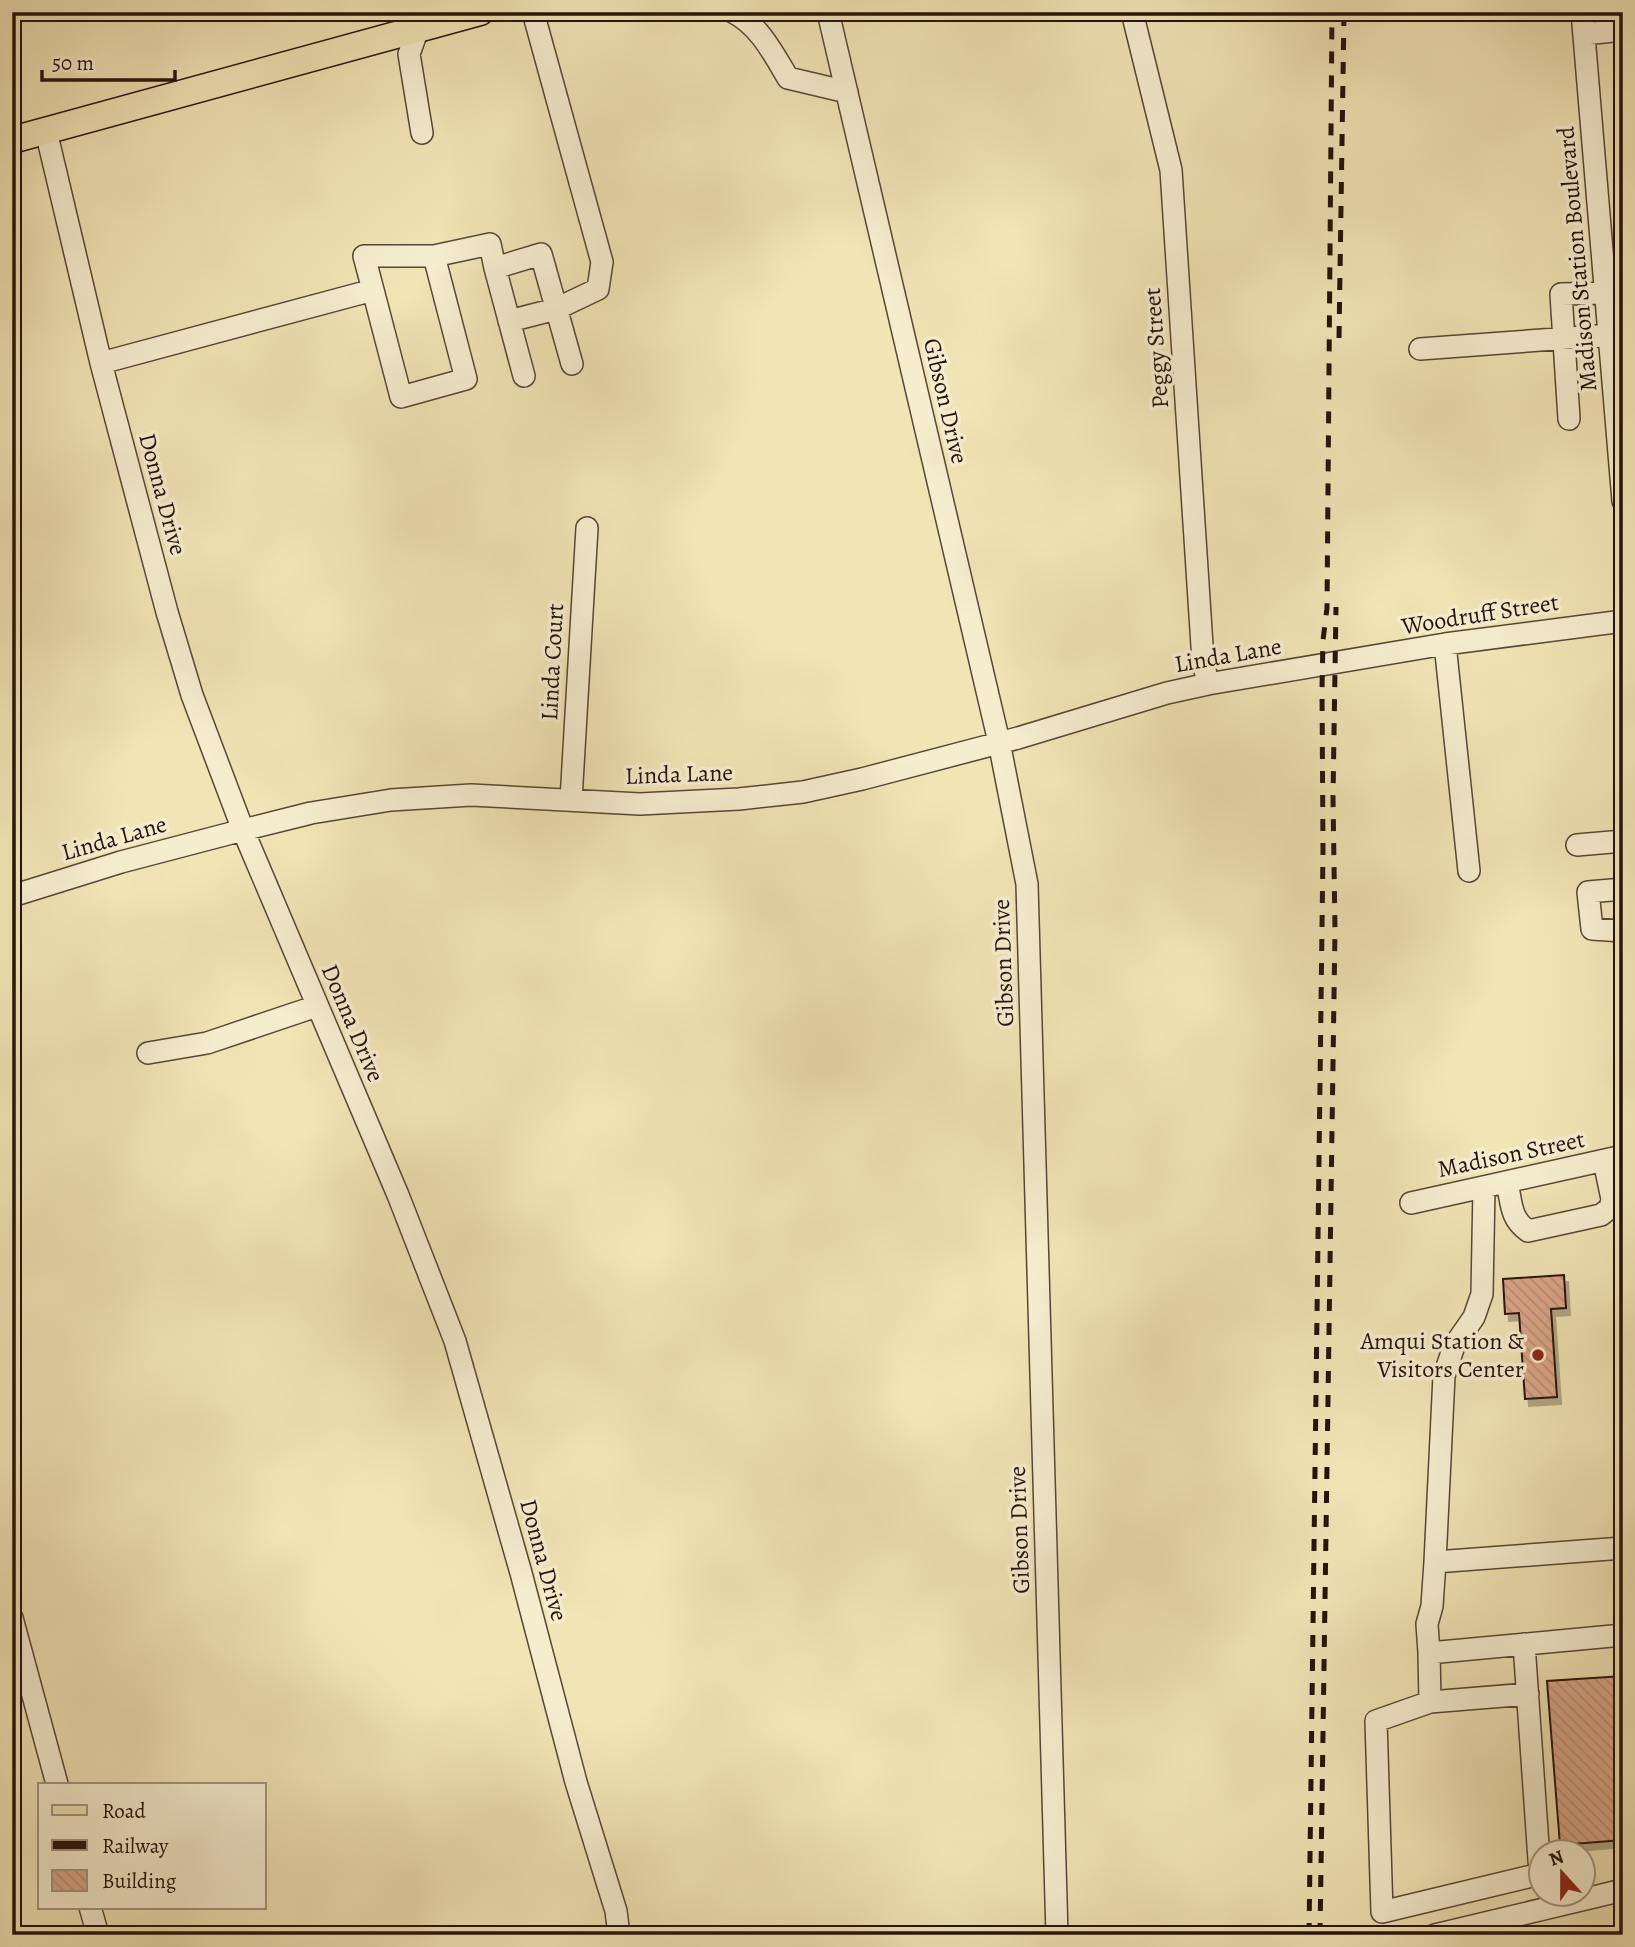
<svg xmlns="http://www.w3.org/2000/svg" width="1635" height="1947" viewBox="0 0 1635 1947" font-family="Alegreya,serif">
	<style>
		.building { fill: url(#building-back-hatch); stroke: #24120c; stroke-width: 2; filter: url(#shadow) }
		.lines { fill: none; stroke-linecap: round; stroke-linejoin: round }
		.minor-casing { stroke: #574636; stroke-width: 24 }
		.major-casing { stroke: #24120c; stroke-width: 29 }
		.minor { stroke: #f6edcf; stroke-width: 21 }
		.major { stroke: #f1e4b5; stroke-width: 26 }
		.rail { stroke: #24120c; stroke-width: 5; stroke-dasharray: 12 12; stroke-linecap: butt }
		.poi-dot { fill: #8f2418; stroke: #f6edcf; stroke-width: 2.5 }
		.labels { text-anchor: middle; dominant-baseline: central; stroke-width: 7; stroke-linejoin: round; paint-order: stroke }
		.street-label { font-size: 24px; fill: #24120c; stroke: #f6edcf }
		.poi-label { font-size: 24px; fill: #24120c; stroke: #f6edcf; text-anchor: end }
	</style>
	<defs>
		<pattern id="building-back-hatch" width="6" height="6" patternUnits="userSpaceOnUse" patternTransform="scale(1.75)"><rect width="6" height="6" fill="#dba689"/><path d="M-1 5l2 2M0 0l6 6M5-1l2 2" fill="none" stroke="#bc8e75"/></pattern>
		<filter id="shadow"><feDropShadow dx="4" dy="7" stdDeviation="0" flood-color="#0004"/></filter>
	</defs>
	<rect width="100%" height="100%" fill="#f1e4b5"/>
	<filter id="stains"><feTurbulence type="fractalNoise" baseFrequency=".00286" numOctaves="4"/><feColorMatrix values="0 0 0 0 .2 0 0 0 0 .09 0 0 0 0 .02 0 0 0 .5 -.17"/></filter>
	<radialGradient id="worn" r=".72"><stop offset=".6" stop-color="#630" stop-opacity="0"/><stop offset="1" stop-color="#630" stop-opacity=".3"/></radialGradient>
	<path class="building" d="M1564,1275L1566,1308L1551,1309L1557,1397L1525,1399L1519,1313L1505,1314L1503,1279Z
		M1623,1676V1840L1560,1845L1547,1681Z"/>
	<g class="lines">
		<g class="minor-casing">
			<path id="minor" d="M414,12L418,29L409,54L422,133
				M733,12C759,25 773,53 788,78L847,92
				M828,12L999,742L1027,884L1057,1935
				M1132,12L1171,170L1203,661L1208,684
				M1582,12L1623,501
				M1584,34L1623,30
				M46,131L101,363L167,612L192,695L243,830L398,1195L455,1341L521,1573L576,1782L616,1911L619,1935
				M434,256L490,244L495,268L541,254L572,364
				M495,268L524,376
				M509,321L556,309L598,289L602,262L533,12
				M1420,349L1610,335
				M101,363L373,290L401,397L466,379L434,256H364L373,290
				M1569,419L1561,294L1606,293
				M1445,644L1469,871
				M571,800L587,528
				M1577,845L1623,841
				M1623,889L1588,892L1592,929L1623,931
				M12,896L121,862L243,830L311,813L391,800L471,795L640,804L739,799L803,792L862,779L1018,738L1167,693L1208,684L1445,644L1623,621
				M148,1053L207,1043L317,1006
				M1507,1183C1512,1204 1510,1218 1528,1231L1601,1215L1610,1208L1612,1199L1604,1161
				M1411,1203L1623,1156
				M1435,1562L1444,1376L1454,1346L1474,1317L1482,1294L1484,1188
				M12,1618L57,1784
				M1524,1644L1540,1874L1382,1912L1376,1721L1430,1702L1429,1653L1623,1635
				M1429,1653L1427,1624L1432,1606L1435,1562L1623,1548
				M1430,1702L1528,1694
				M90,1907L98,1935
				M1435,1935L1623,1890"/>
		</g>
		<g class="major-casing">
			<path id="major" d="M12,140L480,12"/>
		</g>
		<use href="#minor" class="minor"/>
		<use href="#major" class="major"/>
		<path class="rail" d="M1339,338L1344,12
			M1309,1935L1323,850L1322,688L1323,640L1327,608L1332,12
			M1320,1935L1335,930L1333,798L1336,607"/>
	</g>
	<circle class="poi-dot" cx="1538" cy="1355" r="7"/>
	<g class="labels">
		<g class="street-label">
			<text transform="translate(1577 259) rotate(-95)">Madison Station Boulevard</text>
			<text transform="translate(1156 348) rotate(-94)">Peggy Street</text>
			<text transform="translate(946 401) rotate(77)">Gibson Drive</text>
			<text transform="translate(163 494) rotate(75)">Donna Drive</text>
			<text transform="translate(1480 614) rotate(-9)">Woodruff Street</text>
			<text transform="translate(1228 655) rotate(-10)">Linda Lane</text>
			<text transform="translate(552 662) rotate(-87)">Linda Court</text>
			<text transform="translate(679 774) rotate(-2)">Linda Lane</text>
			<text transform="translate(114 838) rotate(-16)">Linda Lane</text>
			<text transform="translate(1003 963) rotate(-92)">Gibson Drive</text>
			<text transform="translate(353 1023) rotate(67)">Donna Drive</text>
			<text transform="translate(1511 1154) rotate(-12)">Madison Street</text>
			<text transform="translate(1019 1530) rotate(-92)">Gibson Drive</text>
			<text transform="translate(544 1560) rotate(75)">Donna Drive</text>
		</g>
		<g class="poi-label">
			<text x="1524" y="1341">Amqui Station &amp;<tspan x="1524" dy="28">Visitors Center</tspan></text>
		</g>
	</g>
	<rect width="1635" height="1947" fill="none" stroke="#f1e4b5" stroke-width="42"/>
	<rect x="14" y="14" width="1607" height="1919" fill="none" stroke="#24120c" stroke-width="3.5"/>
	<rect x="21" y="21" width="1593" height="1905" fill="none" stroke="#24120c" stroke-width="2"/>
	<rect x="38" y="1783" width="228" height="126" fill="#f6edcf" stroke="#a29581" stroke-width="2"/>
	<rect x="52" y="1805" width="35" height="10" fill="#f1e4b5" stroke="#a29581" stroke-width="2"/>
	<text x="102" y="1818" font-size="21" fill="#24120c">Road</text>
	<rect x="52" y="1840" width="35" height="10" fill="#24120c" stroke="#a29581" stroke-width="2"/>
	<text x="102" y="1853" font-size="21" fill="#24120c">Railway</text>
	<rect x="52" y="1870" width="35" height="21" fill="url(#building-back-hatch)" stroke="#a29581" stroke-width="2"/>
	<text x="102" y="1888" font-size="21" fill="#24120c">Building</text>
	<g transform="translate(1562 1873) rotate(339)"><circle r="33" fill="#f6edcf" stroke="#a29581" stroke-width="2"/>
	<path d="M0-5L12 26L0 18L-12 26Z" fill="#8f2418"/>
	<text y="-10" font-size="19" font-weight="bold" text-anchor="middle" fill="#24120c">N</text>
	</g>
	<path d="M42 70v10h133v-10" fill="none" stroke="#24120c" stroke-width="3.5"/>
	<text x="52" y="70" font-size="21" fill="#24120c" stroke="#f6edcf" stroke-width="5" paint-order="stroke">50 m</text>
	<rect width="100%" height="100%" filter="url(#stains)"/>
	<rect width="100%" height="100%" fill="url(#worn)"/>
</svg>
